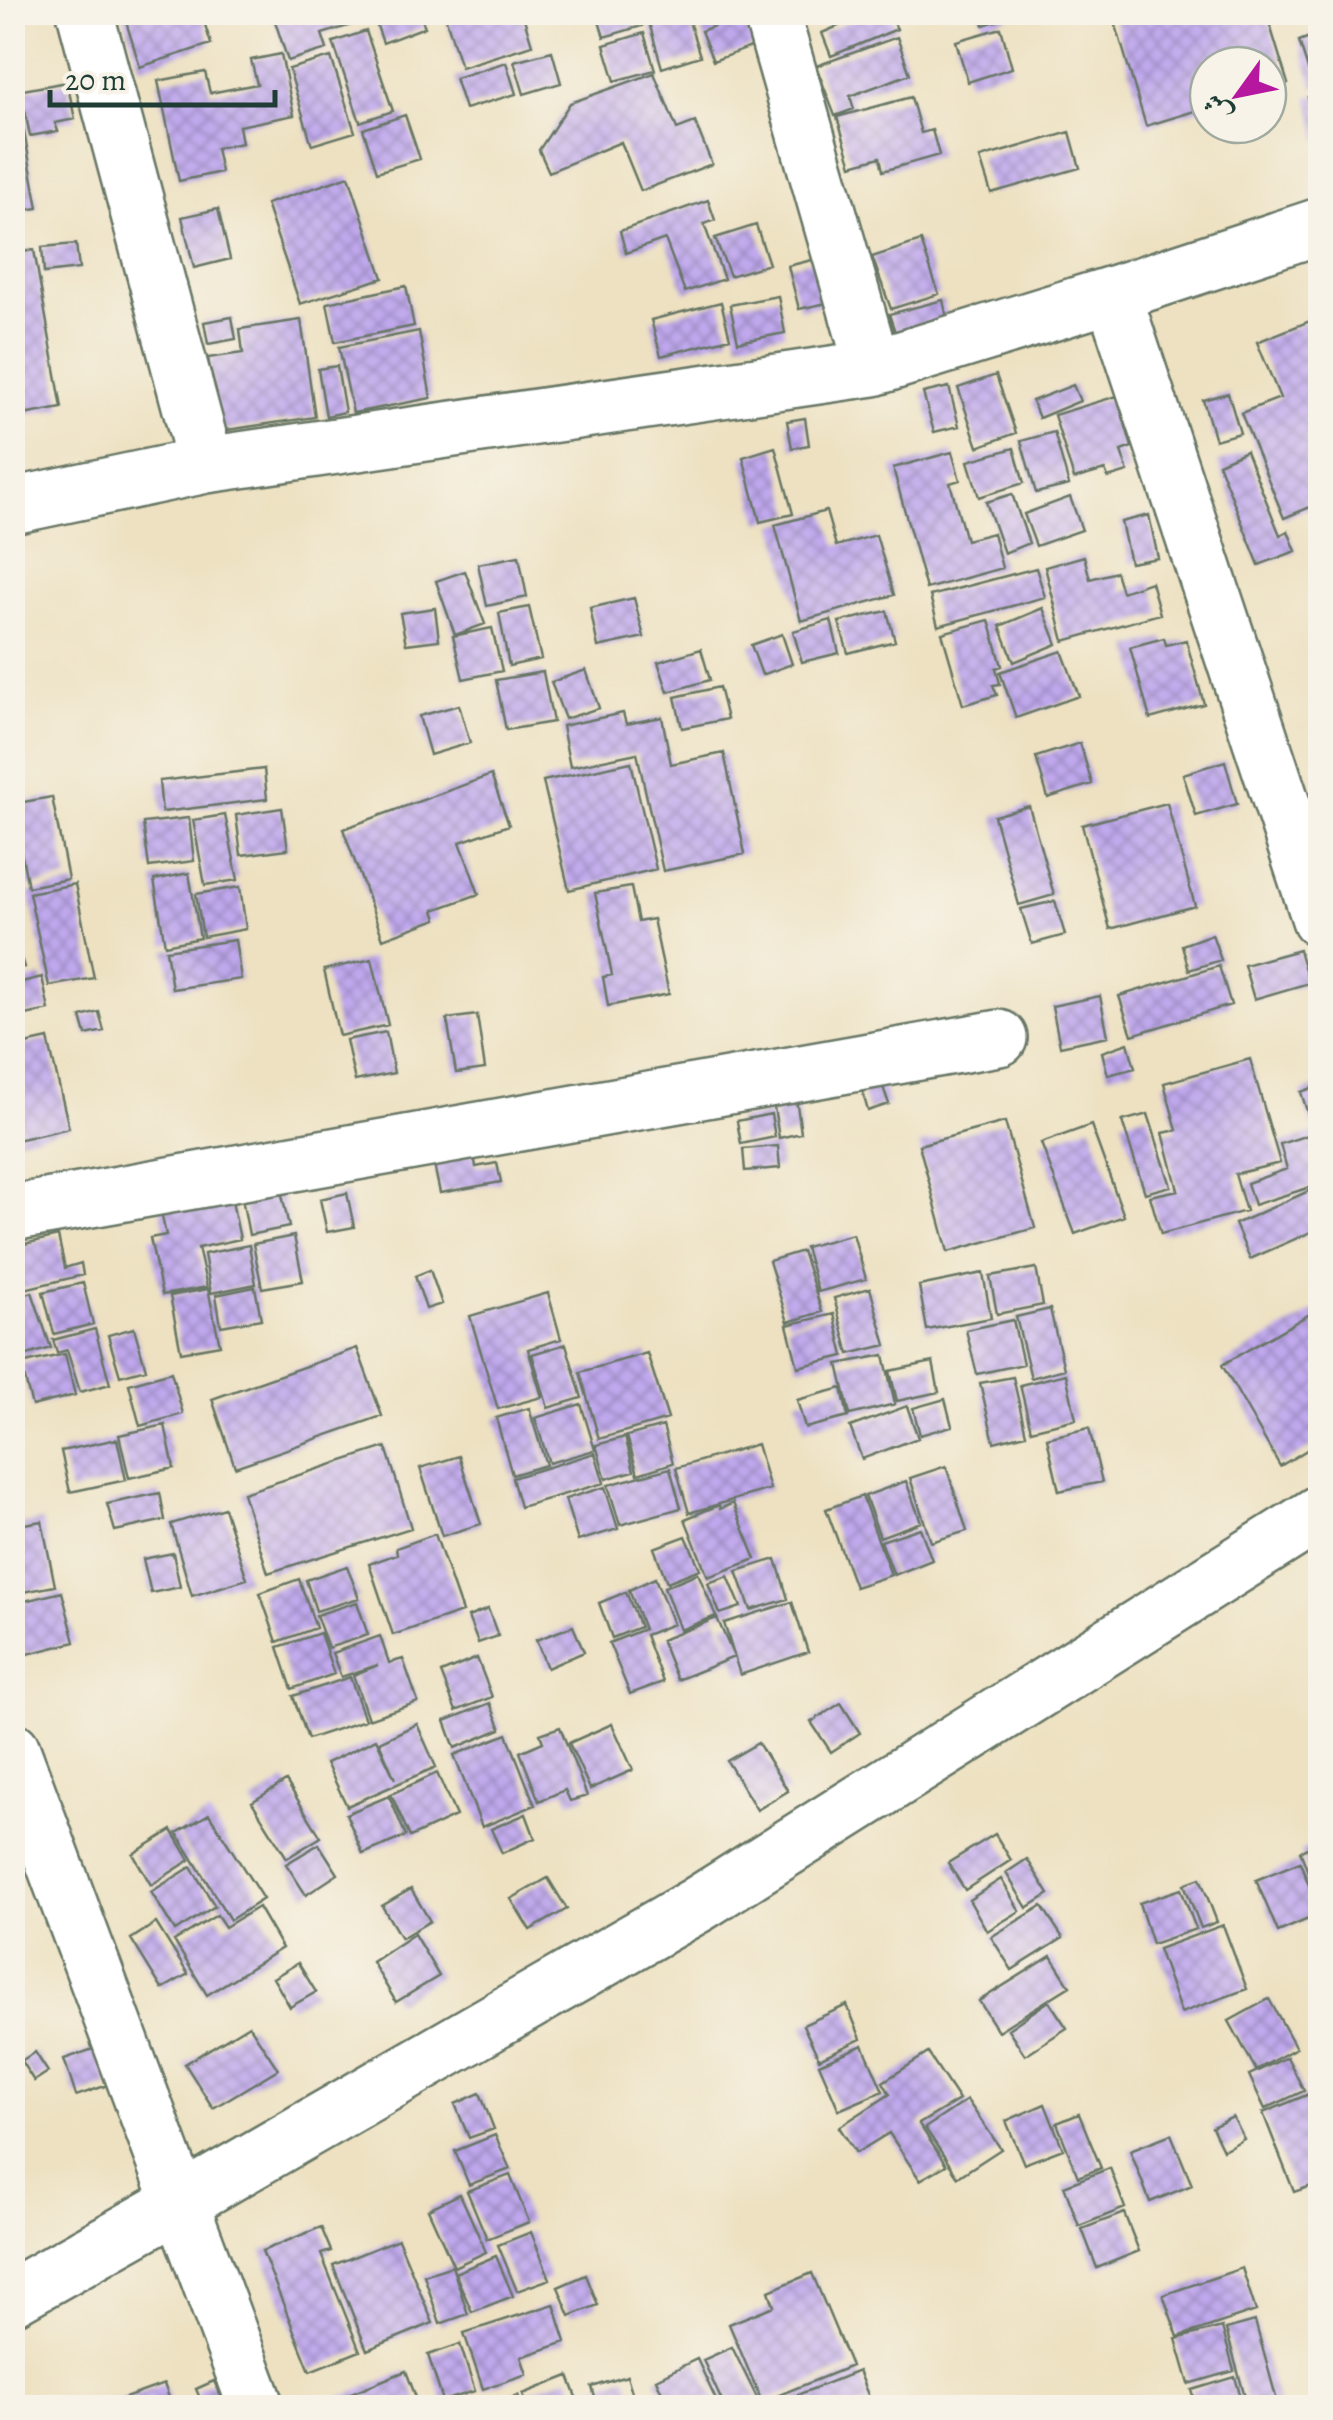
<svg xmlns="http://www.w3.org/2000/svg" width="1333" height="2420" viewBox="0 0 1333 2420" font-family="Alegreya,Amiri,serif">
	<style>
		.building { fill: url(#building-cross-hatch) }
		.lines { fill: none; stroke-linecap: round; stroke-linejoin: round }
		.minor-casing { stroke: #677665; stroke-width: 60 }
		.minor { stroke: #fff; stroke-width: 55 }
	</style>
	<defs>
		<pattern id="building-cross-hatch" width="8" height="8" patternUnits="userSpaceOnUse" patternTransform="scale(2.5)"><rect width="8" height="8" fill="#c0a8ed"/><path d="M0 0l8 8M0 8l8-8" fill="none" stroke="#9b8ac1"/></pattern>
	</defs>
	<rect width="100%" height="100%" fill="#f7f3e8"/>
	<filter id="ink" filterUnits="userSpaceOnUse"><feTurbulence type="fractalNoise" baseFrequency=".01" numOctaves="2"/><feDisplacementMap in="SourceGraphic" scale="20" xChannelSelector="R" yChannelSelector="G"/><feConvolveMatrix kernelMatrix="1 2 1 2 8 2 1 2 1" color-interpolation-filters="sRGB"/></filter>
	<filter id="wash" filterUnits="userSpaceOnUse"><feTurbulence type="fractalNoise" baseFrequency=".0048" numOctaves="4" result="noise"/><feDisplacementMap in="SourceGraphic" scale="40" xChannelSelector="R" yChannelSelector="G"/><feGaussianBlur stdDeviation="2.25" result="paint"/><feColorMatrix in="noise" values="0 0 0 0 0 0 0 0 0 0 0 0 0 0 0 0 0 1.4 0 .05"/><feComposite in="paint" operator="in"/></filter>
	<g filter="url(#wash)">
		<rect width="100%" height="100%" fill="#ede1c1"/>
		<g id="blocks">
			<path class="building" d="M123,12H201L211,44L140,67Z
				M272,12H364L367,20L322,34L327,49L288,61Z
				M372,12H419L425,27L383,43Z
				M444,12H522L532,45L461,67Z
				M596,12H638L642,26L604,37Z
				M646,12H686L700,56L662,68Z
				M871,12H889L897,29L831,56L822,33Z
				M980,12H1021V13L984,25Z
				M1112,12H1266L1288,84L1268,90V65H1208V107L1146,126Z
				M743,15L754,46L713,61L701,31Z
				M1001,28L1012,68L968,82L956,41Z
				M366,31L393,111L360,122L333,42Z
				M644,33L655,70L615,81L604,45Z
				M1320,33V85L1314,88L1299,41Z
				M897,37L910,74L850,96L854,109L835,116L816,66Z
				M552,51L561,83L524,94L514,61Z
				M281,54L294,115L239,126L242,143L216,148L221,172L179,181L158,81L205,72L210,93L257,84L251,60Z
				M331,57L355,132L312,145L289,69Z
				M506,62L516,94L465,109L455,78Z
				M654,73L677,129L695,122L712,164L641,191L621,142L549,172L539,150L570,103Z
				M67,82L75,119L55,123L58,131L30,136L25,111L12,113V92Z
				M1320,94V140H1319L1308,97Z
				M911,97L921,133L932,130L939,155L883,171L880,157L852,165L837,117Z
				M21,115L38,208L12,212V116Z
				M405,115L420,159L377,172L363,129Z
				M1070,132L1080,168L991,193L980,158Z
				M349,176L383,278L300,304L266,204Z
				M708,200L715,220L704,224L724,279L685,292L665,239L626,253L620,231Z
				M218,209L230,259L194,268L182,217Z
				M756,225L769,264L730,276L715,238Z
				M921,241L939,294L891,309L872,257Z
				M76,244L79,269L44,273L42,247Z
				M34,250L62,408L12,417V254Z
				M816,259L827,303L799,309L788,266Z
				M406,286L414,326L335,342L327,303Z
				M778,296L785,333L738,342L730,305Z
				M943,300L947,318L895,332L889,314Z
				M721,302L730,338L661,356L651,320Z
				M232,317L236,339L208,344L204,322Z
				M1320,317V503L1284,518L1241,413L1280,398L1257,342Z
				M301,320L315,417L220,431L208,358L243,353L240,329Z
				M419,331L431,398L353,413L339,347Z
				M337,366L345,412L326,416L318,369Z
				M996,375L1016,433L978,447L958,388Z
				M1073,385L1080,401L1039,418L1032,401Z
				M949,387L959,426L934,432L923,393Z
				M1228,393L1240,433L1215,440L1203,400Z
				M1117,396L1132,447L1121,451L1128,472L1108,478L1105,470L1074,479L1054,415Z
				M805,418L809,445L792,448L787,421Z
				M1054,432L1069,485L1036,493L1021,441Z
				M775,447L793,514L760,522L743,457Z
				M1014,448L1024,483L979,497L968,461Z
				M1246,451L1280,535L1288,531L1296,551L1259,565L1218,463Z
				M952,452L960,480L950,483L966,540L993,533L1002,568L926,589L893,468Z
				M1012,494L1029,543L1004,553L986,502Z
				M1070,497L1082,530L1036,546L1024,514Z
				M826,511L836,546L876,535L894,595L801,621L775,525Z
				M1149,515L1158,558L1130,563L1121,522Z
				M519,556L527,597L487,606L478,564Z
				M1084,556L1090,579L1116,572L1122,592L1151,582L1160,614L1064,641L1045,567Z
				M1036,568L1045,597L938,626L930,596Z
				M465,571L485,624L455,635L436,581Z
				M634,598L644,637L598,647L590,608Z
				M529,607L541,659L509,666L499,613Z
				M435,608L439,640L406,644L400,613Z
				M1043,608L1057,644L1014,662L1000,626Z
				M887,611L895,641L848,653L839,622Z
				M831,620L839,653L802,662L793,631Z
				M989,620L1002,666L996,668L1000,684L993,685L997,695L963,705L942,633Z
				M492,628L502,671L463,679L453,636Z
				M782,634L792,664L762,675L751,645Z
				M1164,638L1166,645L1186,640L1204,704L1150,719L1130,647Z
				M701,649L710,680L668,692L658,662Z
				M1062,651L1079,696L1016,718L1000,672Z
				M586,670L599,708L565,719L551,682Z
				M543,672L553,722L506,730L496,680Z
				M719,687L727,719L682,728L675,697Z
				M459,705L470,743L430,755L419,716Z
				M623,713L626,724L662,717L671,764L724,753L745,854L663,871L637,753L570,767L562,726Z
				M1080,743L1092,784L1048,798L1036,757Z
				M1225,761L1237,804L1196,816L1183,774Z
				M631,762L656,869L569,890L543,781Z
				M264,769L267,799L162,812L159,781Z
				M491,775L509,825L460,842L479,894L434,910L437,919L383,939L343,829Z
				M52,797L68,879L28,887L12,804Z
				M1167,803L1195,906L1110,929L1082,825Z
				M1029,806L1054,895L1019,905L994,816Z
				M282,808L288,849L241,855L236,815Z
				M225,815L238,880L205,885L193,820Z
				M189,818L194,861L149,867L143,823Z
				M189,873L200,938L165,945L154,880Z
				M75,884L94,978L49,986L29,893Z
				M240,887L246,929L203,937L196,894Z
				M631,887L638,922L653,919L669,994L608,1006L603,977L612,975L595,893Z
				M1055,901L1065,935L1032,944L1021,909Z
				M12,929L24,967L12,970Z
				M1212,934L1221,960L1189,970L1182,945Z
				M235,940L241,979L172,989L166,950Z
				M1299,950L1309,983L1254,999L1244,965Z
				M372,959L388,1025L339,1036L324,970Z
				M1219,966L1231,1005L1132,1035L1119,996Z
				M42,977L49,1010L21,1016L14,984Z
				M1100,996L1108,1036L1060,1046L1052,1006Z
				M12,1012L20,1040L12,1042Z
				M99,1012L104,1031L86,1035L81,1017Z
				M477,1015L485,1069L456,1073L447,1019Z
				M386,1032L394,1073L355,1081L346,1040Z
				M48,1039L69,1128L12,1141V1047Z
				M1128,1043L1135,1068L1108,1075L1102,1052Z
				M1250,1059L1280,1163L1235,1174L1246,1211L1161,1234L1150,1196L1178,1190L1163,1133L1177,1130L1164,1083Z
				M882,1084L889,1104L868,1111L862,1090Z
				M1320,1085V1125L1312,1127L1301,1092Z
				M796,1098L801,1133L779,1138L773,1101Z
				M771,1114L775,1137L741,1144L737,1121Z
				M1148,1114L1171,1186L1145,1193L1122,1121Z
				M1005,1122L1035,1228L948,1252L919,1145Z
				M1091,1125L1124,1216L1075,1234L1041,1143Z
				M1320,1131V1184L1254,1205L1247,1183L1287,1169L1280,1144Z
				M778,1146L780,1168L745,1171L743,1149Z
				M474,1154L476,1167L497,1163L501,1182L440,1193L433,1160Z
				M229,1187L240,1239L198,1248L207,1287L162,1295L150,1238L166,1235L159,1203Z
				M281,1190L289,1227L249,1235L242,1198Z
				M1311,1190L1320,1210V1228L1250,1259L1235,1224Z
				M347,1193L354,1227L327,1232L320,1199Z
				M853,1234L866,1279L818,1292L805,1247Z
				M58,1236L65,1268L81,1263L83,1275L12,1292V1247Z
				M294,1236L303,1281L262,1288L253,1244Z
				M249,1245L256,1284L211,1293L204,1254Z
				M802,1251L822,1312L788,1322L769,1261Z
				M1036,1268L1043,1305L997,1314L990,1276Z
				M430,1270L442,1304L426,1309L415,1276Z
				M983,1273L991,1318L927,1330L919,1286Z
				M83,1283L93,1324L54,1334L43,1292Z
				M255,1287L261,1319L221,1326L216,1295Z
				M870,1288L886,1345L849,1354L834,1298Z
				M208,1289L220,1345L181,1352L170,1296Z
				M32,1292L51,1348L21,1357L12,1331V1299Z
				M548,1293L561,1339L528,1349L542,1397L498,1409L470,1316Z
				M1320,1308V1442L1280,1466L1222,1365Z
				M1050,1309L1064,1369L1031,1378L1016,1317Z
				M834,1314L844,1356L798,1367L787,1325Z
				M1013,1320L1023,1364L977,1374L966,1330Z
				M134,1328L146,1369L120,1376L108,1335Z
				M95,1329L110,1384L80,1392L67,1350L57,1353L53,1340Z
				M566,1344L582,1398L548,1408L532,1354Z
				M357,1348L382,1416L235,1467L212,1399Z
				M647,1353L668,1419L599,1439L580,1372Z
				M65,1354L75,1395L32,1406L21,1364Z
				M884,1355L895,1404L850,1415L838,1364Z
				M933,1362L939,1392L897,1401L890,1371Z
				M171,1372L183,1414L140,1426L129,1384Z
				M1066,1374L1076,1419L1031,1430L1020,1385Z
				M1013,1377L1026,1434L994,1442L980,1383Z
				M842,1388L848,1417L805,1428L797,1400Z
				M945,1399L952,1426L920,1435L913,1408Z
				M581,1404L595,1450L549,1463L535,1418Z
				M907,1406L918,1438L862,1459L850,1427Z
				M529,1408L546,1465L512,1475L496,1418Z
				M165,1425L174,1468L129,1478L119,1435Z
				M663,1426L673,1463L638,1474L627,1436Z
				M1089,1428L1102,1482L1059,1491L1047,1438Z
				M625,1437L634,1471L606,1479L596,1445Z
				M117,1439L126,1480L70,1492L61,1451Z
				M757,1444L770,1489L689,1513L676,1468Z
				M386,1447L411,1528L268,1573L243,1493Z
				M595,1453L604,1483L520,1507L512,1478Z
				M459,1456L481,1524L442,1536L420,1468Z
				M946,1466L967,1531L931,1542L910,1478Z
				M670,1468L681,1508L620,1525L608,1485Z
				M906,1481L921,1522L880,1537L865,1496Z
				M605,1487L618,1529L578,1541L565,1499Z
				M160,1493L165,1520L115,1531L107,1504Z
				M862,1496L891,1575L855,1587L826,1509Z
				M733,1503L756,1559L708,1577L685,1519L719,1505L720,1509Z
				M224,1508L247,1579L192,1596L171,1524Z
				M42,1521L55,1586L12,1594V1526Z
				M920,1528L932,1560L894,1575L881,1541Z
				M435,1534L462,1612L393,1635L369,1564L397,1554L396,1548Z
				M686,1536L700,1569L667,1582L654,1548Z
				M173,1553L180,1587L151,1593L143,1559Z
				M776,1559L788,1599L751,1610L737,1571Z
				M347,1566L359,1598L316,1611L306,1580Z
				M698,1573L716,1616L680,1630L664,1587Z
				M728,1576L741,1607L720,1614L708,1583Z
				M655,1578L673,1624L645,1635L663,1682L630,1694L609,1643L644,1629L629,1590Z
				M299,1579L316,1628L277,1642L260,1593Z
				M62,1592L75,1642L20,1656L12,1627V1604Z
				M626,1592L640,1627L612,1638L599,1603Z
				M357,1602L368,1635L328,1648L316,1615Z
				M792,1602L808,1652L740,1675L724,1623Z
				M488,1609L498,1636L478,1643L468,1617Z
				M717,1618L734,1657L677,1680L661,1640Z
				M573,1626L584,1652L547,1668L536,1640Z
				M320,1633L334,1674L292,1689L278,1647Z
				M380,1636L389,1663L403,1659L418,1702L368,1719L353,1675L378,1665L341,1677L332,1653Z
				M477,1658L492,1697L456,1711L441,1673Z
				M350,1677L365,1720L308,1739L293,1696Z
				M490,1703L501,1729L455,1748L445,1721Z
				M841,1703L860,1733L831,1752L811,1722Z
				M417,1724L436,1767L347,1806L326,1763L376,1739L395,1779L379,1742Z
				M612,1724L633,1770L590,1789L569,1743Z
				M560,1727L587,1796L570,1801L565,1790L539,1801L520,1752L543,1742L540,1734Z
				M507,1734L535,1805L482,1827L454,1755Z
				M758,1743L788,1791L757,1810L727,1761Z
				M437,1773L456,1816L410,1837L391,1794Z
				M286,1781L321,1837L287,1858L252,1802Z
				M389,1796L406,1836L363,1854L346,1814Z
				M209,1814L263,1899L230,1920L177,1833Z
				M526,1814L535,1838L502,1853L491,1829Z
				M172,1830L190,1860L151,1885L133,1854Z
				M995,1834L1011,1860L965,1890L948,1863Z
				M1320,1843V1903L1300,1851Z
				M319,1844L338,1874L306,1895L286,1864Z
				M1027,1859L1049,1894L1027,1908L1006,1873Z
				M1300,1862L1320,1914L1278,1932L1256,1880Z
				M191,1867L215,1906L175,1931L151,1892Z
				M548,1878L567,1909L530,1930L511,1899Z
				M1200,1878L1217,1922L1201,1928L1184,1884Z
				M1001,1879L1020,1911L987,1931L969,1900Z
				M411,1889L430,1921L401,1938L382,1906Z
				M1181,1889L1196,1929L1152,1944L1139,1903Z
				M1042,1906L1063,1938L1012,1970L991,1937Z
				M258,1907L282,1948L207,1995L174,1941L217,1915L225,1927Z
				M156,1923L188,1974L162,1989L131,1939Z
				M1223,1925L1247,1989L1181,2013L1158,1949Z
				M414,1934L439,1976L396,2002L372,1962Z
				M1051,1956L1070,1986L998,2031L979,2001Z
				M298,1963L316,1992L290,2007L273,1978Z
				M1269,1999L1296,2048L1256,2070L1229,2021Z
				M1049,2001L1067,2028L1025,2055L1008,2029Z
				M847,2005L861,2039L819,2059L803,2025Z
				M249,2025L278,2069L213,2108L185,2064Z
				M863,2045L883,2091L839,2110L819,2064Z
				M96,2048L108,2085L76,2096L64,2059Z
				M35,2052L48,2072L34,2081L21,2061Z
				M928,2053L959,2100L919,2124L946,2165L920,2180L889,2133L856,2153L839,2127L890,2094L883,2082Z
				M1287,2057L1304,2091L1265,2109L1249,2075Z
				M480,2093L494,2129L469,2138L455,2104Z
				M1309,2094L1320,2125V2183L1294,2192L1263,2113Z
				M967,2100L1001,2149L958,2177L925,2128Z
				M1045,2104L1063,2149L1024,2164L1006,2121Z
				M1079,2114L1101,2168L1078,2177L1057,2123Z
				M1233,2117L1244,2139L1223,2150L1212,2127Z
				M1171,2134L1192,2185L1150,2202L1130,2150Z
				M495,2135L510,2169L469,2185L455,2151Z
				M1110,2168L1125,2208L1079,2226L1064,2186Z
				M510,2175L529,2222L487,2239L467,2191Z
				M460,2194L486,2252L454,2267L428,2209Z
				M1124,2213L1139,2251L1097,2268L1082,2229Z
				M321,2227L331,2251L321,2254L360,2351L310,2371L262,2251Z
				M531,2232L550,2279L517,2291L498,2245Z
				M398,2239L433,2323L367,2350L333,2265Z
				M496,2256L513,2296L472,2312L455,2273Z
				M452,2266L468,2314L440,2324L424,2275Z
				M1242,2268L1256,2311L1178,2337L1163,2295Z
				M812,2273L851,2366L762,2402L729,2324L774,2306L769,2291Z
				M586,2275L598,2305L570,2316L558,2287Z
				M554,2304L566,2342L521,2357L527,2374L483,2389L464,2333Z
				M1255,2321L1279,2408H1248L1226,2329Z
				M1222,2327L1234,2371L1189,2384L1176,2339Z
				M460,2344L475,2391L443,2401L428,2355Z
				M732,2347L758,2400L742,2408H725L703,2360Z
				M697,2359L716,2400L703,2408H669L656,2379Z
				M406,2371L420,2408H339L336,2399Z
				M858,2371L871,2402L857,2408H764Z
				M569,2376L581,2408H528L523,2394Z
				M627,2376L637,2408H598L592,2387Z
				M1235,2377L1244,2408H1197L1192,2390Z
				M214,2381L226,2408H204L196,2389Z
				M164,2384L173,2408H100V2407Z
				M518,2395L523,2408H489Z"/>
		</g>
	</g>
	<g filter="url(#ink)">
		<use href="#blocks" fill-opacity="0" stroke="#677665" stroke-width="2.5"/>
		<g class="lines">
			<g class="minor-casing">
				<path id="minor" d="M85,12L206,465
					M771,12L873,368
					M1113,294L1320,919
					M12,506L206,465L873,368L1113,294L1320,226
					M12,1213L999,1038
					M12,1750L257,2408
					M12,2297L179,2203L697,1905L1320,1513"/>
			</g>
			<use href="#minor" class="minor"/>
		</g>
	</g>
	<rect width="1333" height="2420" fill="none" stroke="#f7f3e8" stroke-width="50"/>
	<g transform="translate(1238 95) rotate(237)"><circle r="48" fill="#f7f3e8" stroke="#a1aaa0" stroke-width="2.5"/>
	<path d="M0-8L18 38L0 25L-18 38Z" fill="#b5179e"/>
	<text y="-15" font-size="28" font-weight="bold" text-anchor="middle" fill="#1f3d34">ش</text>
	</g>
	<path d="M50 90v15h225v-15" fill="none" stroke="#1f3d34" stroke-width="5"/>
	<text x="65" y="90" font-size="30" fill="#1f3d34" stroke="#f7f3e8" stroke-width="8" paint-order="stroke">20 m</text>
</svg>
